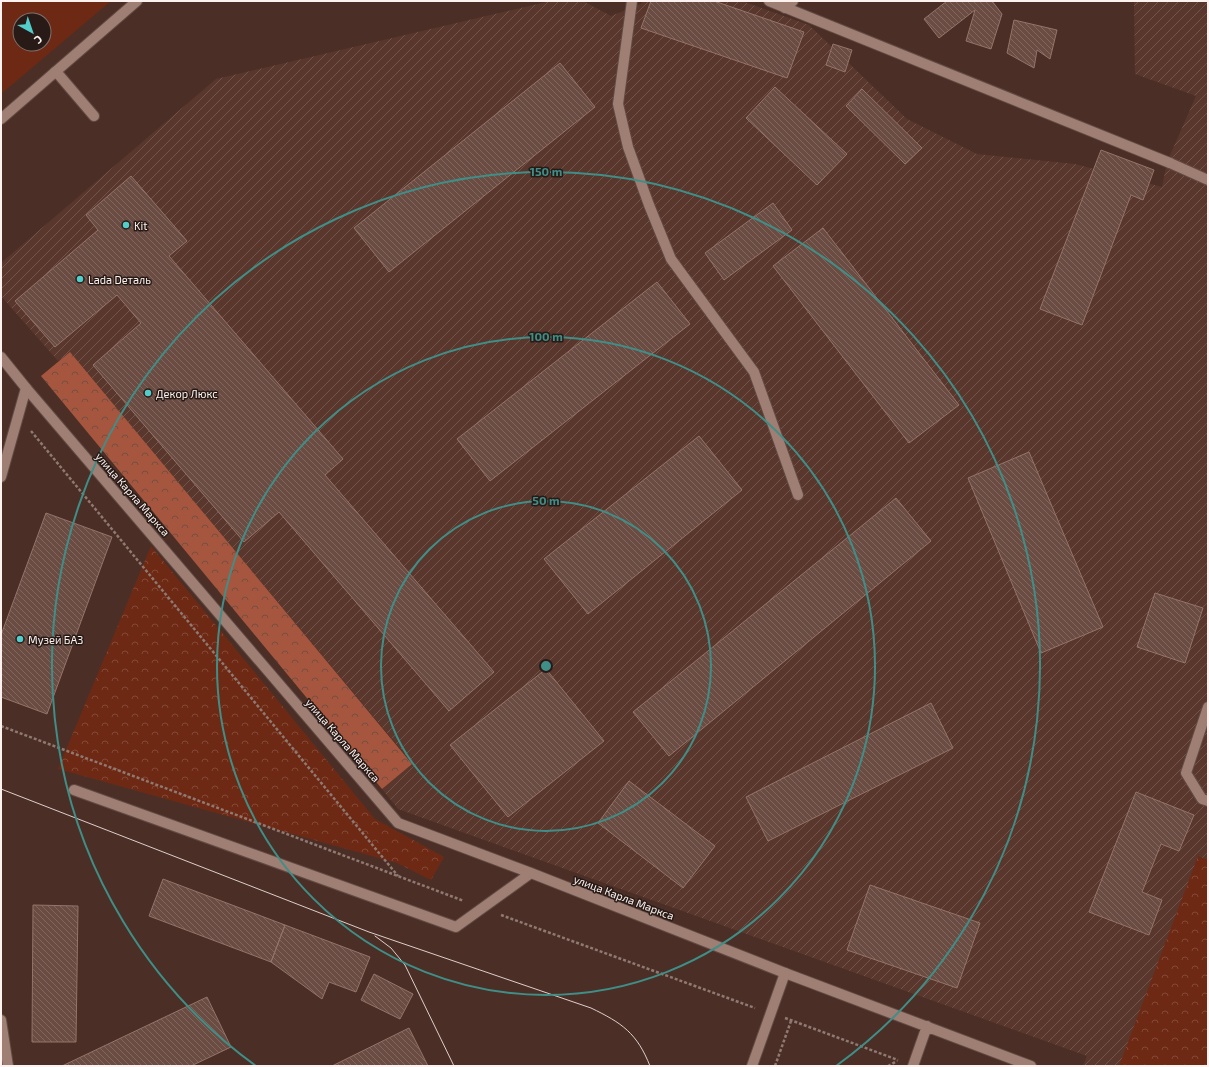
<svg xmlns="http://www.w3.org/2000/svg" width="1209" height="1067" viewBox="0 0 1209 1067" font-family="'Exo 2',sans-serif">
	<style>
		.industrial { fill: url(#industrial-furrows) }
		.grass { fill: #6d2914; fill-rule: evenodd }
		.forest { fill: url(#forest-crowns) }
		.park { fill: url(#park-crowns) }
		.building { fill: url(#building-back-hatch); stroke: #95746a }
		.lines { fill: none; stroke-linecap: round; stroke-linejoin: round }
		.service-casing { stroke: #614b44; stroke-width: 12 }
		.minor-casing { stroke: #614b44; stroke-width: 12 }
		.secondary-casing { stroke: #614b44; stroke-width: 12 }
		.path { stroke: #8f7a73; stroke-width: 2.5; stroke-dasharray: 3 2; stroke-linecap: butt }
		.service { stroke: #9f7e74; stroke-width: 10 }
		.minor { stroke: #9f7e74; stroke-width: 10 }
		.secondary { stroke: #9f7e74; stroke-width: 10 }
		.tram { stroke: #ddcfcb; stroke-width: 1 }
		.ring { fill: none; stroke: #3f8f88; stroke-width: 2 }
		.poi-dot { fill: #53cdca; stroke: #281b17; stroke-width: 1.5 }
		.labels { text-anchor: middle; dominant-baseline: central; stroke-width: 3; stroke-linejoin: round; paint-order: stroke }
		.poi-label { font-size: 11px; fill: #fdf2ef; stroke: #281b17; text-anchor: start }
		.street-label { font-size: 11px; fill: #fdf2ef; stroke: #281b17 }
		.centre { fill: #3f8f88; stroke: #281b17; stroke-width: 2 }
		.ring-label { font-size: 12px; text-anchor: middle; font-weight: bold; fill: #3f8f88; stroke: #281b17; stroke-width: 3; stroke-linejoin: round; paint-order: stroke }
	</style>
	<defs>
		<pattern id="industrial-furrows" width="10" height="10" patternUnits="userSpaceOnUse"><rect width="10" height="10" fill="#5a372d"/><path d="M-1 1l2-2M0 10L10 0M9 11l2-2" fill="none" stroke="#73544c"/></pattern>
		<pattern id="forest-crowns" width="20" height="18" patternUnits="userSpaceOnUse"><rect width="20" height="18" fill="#a6563e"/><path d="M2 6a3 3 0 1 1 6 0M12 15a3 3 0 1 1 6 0" fill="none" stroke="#744f44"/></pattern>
		<pattern id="park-crowns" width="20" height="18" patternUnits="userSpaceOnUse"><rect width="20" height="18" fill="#6d2914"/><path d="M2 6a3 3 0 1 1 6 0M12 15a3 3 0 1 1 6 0" fill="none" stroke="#834836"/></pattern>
		<pattern id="building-back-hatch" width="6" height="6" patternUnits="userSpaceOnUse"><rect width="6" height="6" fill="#6a4c43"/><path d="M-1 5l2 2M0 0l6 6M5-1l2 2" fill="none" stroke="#80665e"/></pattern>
	</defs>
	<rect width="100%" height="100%" fill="#4b2f26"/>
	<path class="industrial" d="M551,1H583L611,16L641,4L642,1H742L809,25L907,119L977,154L1075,164L1162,187L1167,162L1196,96L1135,74L1134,1H1208V1066H1083L1087,1056L398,809L382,789L412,763L70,353L58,361L1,296V263L216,79Z"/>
	<path class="grass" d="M1,1H111L1,94ZM20,20H44V44H20Z"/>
	<path class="forest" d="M70,352L412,764L382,789L41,376Z"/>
	<path class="park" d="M151,546L375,819L444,857L431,880L397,863L58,769Z
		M1198,856L1208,860V1066H1119Z"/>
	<path class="building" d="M651,1H714L804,32L787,78L641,28Z
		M947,1H992L1002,14L991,49L966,41L975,10L939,38L924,19Z
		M1014,20L1057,30L1050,59L1037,50L1034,68L1007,53Z
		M833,44L852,50L845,72L826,65Z
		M560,63L595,107L389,272L354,228Z
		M775,87L847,154L817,185L746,118Z
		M862,89L922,148L905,164L846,106Z
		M1101,150L1154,170L1143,200L1131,195L1082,325L1040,309Z
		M131,176L187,241L169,256L343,459L325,475L494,672L449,711L279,512L244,542L93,365L141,323L117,295L55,347L15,301L98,230L86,215Z
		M773,203L792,230L724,280L705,253Z
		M823,228L959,405L909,443L773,266Z
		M657,282L690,324L490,481L457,439Z
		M699,436L742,490L588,614L544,559Z
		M1029,452L1103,627L1041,653L968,478Z
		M896,498L931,541L669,756L633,712Z
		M46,513L112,537L47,714L1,697V635Z
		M1155,593L1203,608L1185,663L1137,647Z
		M546,669L604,741L508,817L450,745Z
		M931,703L953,748L768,841L746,797Z
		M629,781L715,846L683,888L598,823Z
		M1136,792L1194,815L1179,851L1161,844L1142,892L1162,900L1149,935L1089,912Z
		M163,879L285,925L271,962L149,916Z
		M870,885L980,923L957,988L847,950Z
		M33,905L78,906L76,1042H32Z
		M285,925L370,957L356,992L329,982L322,999L271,962Z
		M374,974L413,994L400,1019L361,1000Z
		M207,997L231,1047L191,1066H62Z
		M409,1028L428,1066H332Z"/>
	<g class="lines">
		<g class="service-casing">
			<path id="service" d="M632,1L618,104L628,147L649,205L671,259L754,372L798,495
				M785,8L793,1
				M55,72L59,75L94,116
				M1170,163L1208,180
				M1208,707L1186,773L1202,799L1208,801
				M785,973L1031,1066
				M913,1066L927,1026"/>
		</g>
		<g class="minor-casing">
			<path id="minor" d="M769,1L1170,163
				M1,119L137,1
				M26,388L398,823L531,873L785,973L752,1066
				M74,790L456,927L531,873"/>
		</g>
		<g class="secondary-casing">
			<path id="secondary" d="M1,357L26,388L1,477
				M1,1020L8,1066"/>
		</g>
		<path class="path" d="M31,431L398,876
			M1,726L464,901
			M501,915L755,1008
			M785,1018L898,1060
			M775,1066L791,1021
			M888,1066L897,1061"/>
		<use href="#service" class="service"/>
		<use href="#minor" class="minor"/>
		<use href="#secondary" class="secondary"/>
		<path class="tram" d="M1,789L369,932L591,1008C622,1023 637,1033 650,1066
			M375,936L391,948L405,965L454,1066"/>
	</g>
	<g class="ring">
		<circle cx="546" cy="666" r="165"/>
		<circle cx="546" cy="666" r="329"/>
		<path d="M256 1066A494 494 0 1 1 836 1066"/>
	</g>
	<g class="poi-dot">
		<circle cx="126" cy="225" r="4"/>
		<circle cx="80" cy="279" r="4"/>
		<circle cx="148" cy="393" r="4"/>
		<circle cx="20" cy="639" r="4"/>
	</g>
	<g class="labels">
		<g class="poi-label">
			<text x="134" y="225">Kit</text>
			<text x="88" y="279">Lada Dеталь</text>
			<text x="156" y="393">Декор Люкс</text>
			<text x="28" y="639">Музей БАЗ</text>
		</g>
		<g class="street-label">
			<text transform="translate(133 494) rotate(49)">улица Карла Маркса</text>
			<text transform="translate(343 740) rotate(49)">улица Карла Маркса</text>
			<text transform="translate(624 897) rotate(21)">улица Карла Маркса</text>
		</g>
	</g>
	<circle cx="546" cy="666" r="6" class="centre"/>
	<g class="ring-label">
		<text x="546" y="176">150 m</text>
		<text x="546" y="341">100 m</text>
		<text x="546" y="505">50 m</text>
	</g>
	<rect width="1209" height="1067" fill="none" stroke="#fdf2ef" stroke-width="4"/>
	<g transform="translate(32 32) rotate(140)"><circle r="19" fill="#281b17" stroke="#7d716d"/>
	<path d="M0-3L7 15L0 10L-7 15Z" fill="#53cdca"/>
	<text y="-6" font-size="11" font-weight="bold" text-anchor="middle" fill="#fdf2ef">С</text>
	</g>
</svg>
